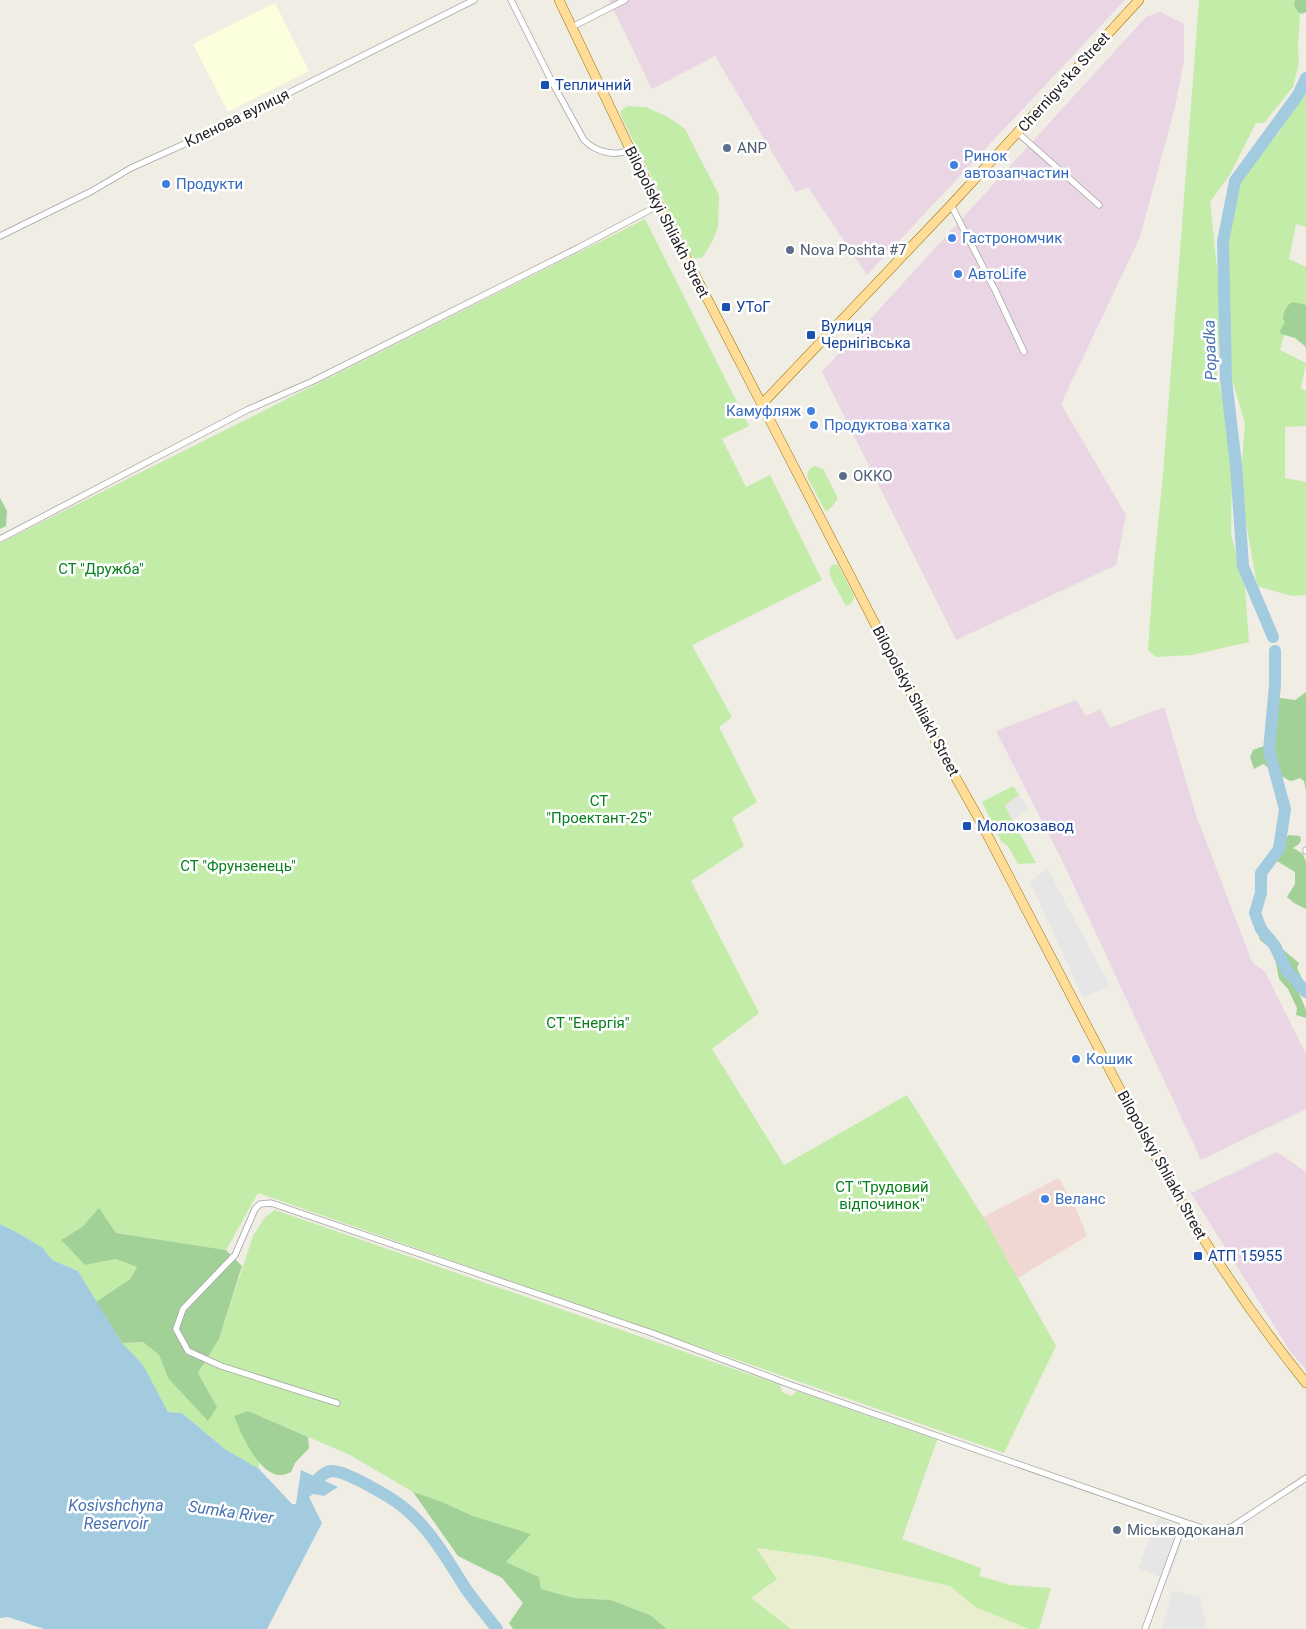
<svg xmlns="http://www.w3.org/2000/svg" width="1306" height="1629" viewBox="0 0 1306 1629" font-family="Roboto,sans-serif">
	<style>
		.commercial { fill: #f1d7d2 }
		.industrial { fill: #e9d5e3 }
		.education { fill: #fcffdd }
		.farmland { fill: #e9efce }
		.grass { fill: #c2eca8 }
		.forest { fill: #a2d197 }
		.parking { fill: #e6e6e6 }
		.water { fill: #a2cbdf }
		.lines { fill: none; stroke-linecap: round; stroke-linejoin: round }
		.river { stroke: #a2cbdf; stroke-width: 12 }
		.minor-casing { stroke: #a5a5a5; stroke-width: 7 }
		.primary-casing { stroke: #987500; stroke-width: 10 }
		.minor { stroke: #fff; stroke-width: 5.5 }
		.primary { stroke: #fd9; stroke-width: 9 }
		.transit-dot { fill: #1a4fb4; stroke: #fff; stroke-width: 2 }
		.service-dot { fill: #5c6f8a; stroke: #fff; stroke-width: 2 }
		.shop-dot { fill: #3f7fe0; stroke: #fff; stroke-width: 2 }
		.labels { text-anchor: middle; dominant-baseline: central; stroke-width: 5; stroke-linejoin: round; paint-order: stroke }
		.street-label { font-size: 15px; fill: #1e1e1e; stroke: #fff }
		.transit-label { font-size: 15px; fill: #164399; stroke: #fff; text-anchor: start }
		.service-label { font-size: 15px; fill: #4e5e75; stroke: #fff; text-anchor: start }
		.shop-label { font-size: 15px; fill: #366cbe; stroke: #fff; text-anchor: start }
		.park-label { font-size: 15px; fill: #07811d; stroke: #fff }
		.water-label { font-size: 16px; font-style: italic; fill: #4772b2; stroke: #fff }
	</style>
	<rect width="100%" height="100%" fill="#f0ede4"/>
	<path class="commercial" d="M1059,1178L1076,1209L1087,1236L1018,1278L983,1217Z"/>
	<path class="industrial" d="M609,0H1125L867,275L808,187L796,192L715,56L652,89Z
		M1160,12L1184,24V60L1175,107L1140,237L1061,404L1126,515L1116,565L956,640L822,372L1146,17Z
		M1076,700L1086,716L1100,709L1110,728L1164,707L1196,815L1252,962L1265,972L1306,1054V1109L1201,1160L1062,860L996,731Z
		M1277,1152L1306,1172V1370L1290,1351L1191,1193Z"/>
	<path class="education" d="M275,3L309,71L228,112L193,44Z"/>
	<path class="farmland" d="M755,1548L822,1557L950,1586L975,1607L1029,1629H791L751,1598L777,1579Z"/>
	<path class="grass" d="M1199,0H1301L1298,46L1299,63L1293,87L1264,123H1256L1229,176L1210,202L1221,305L1217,375L1229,425L1232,459L1231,534L1245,588L1249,642L1192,655L1156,657L1148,650L1154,565L1163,475Z
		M1306,89V227L1296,224L1289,259L1306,267V326L1287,323L1280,350L1306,363L1301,388L1306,391V426L1285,427V478L1306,482V595L1292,596L1257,586L1240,487L1245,424L1232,379L1228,322V242L1239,180L1280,131Z
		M627,106L646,107L668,117L685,129L719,195L718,227L712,242L702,258H695L691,255L621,116V111Z
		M645,219L749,426L722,439L746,487L770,475L822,580L692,645L732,717L719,727L757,802L732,818L744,846L691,881L759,1013L712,1049L784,1165L907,1095L988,1225L1056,1346L1004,1453L258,1193L226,1250L116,1233L99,1209L82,1227L61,1240L85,1265L116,1259L137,1267L130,1279L96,1302L78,1271L52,1260L43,1248L20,1234L0,1224V543Z
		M815,466L823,469L837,496V500L828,511L825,510L807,477L809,469Z
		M833,564L838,565L854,596C854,602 851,604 846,606L831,578L829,570Z
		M1013,786L1019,795L1005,806L1036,863L1018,864L1008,846L1001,841L982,802Z
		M275,1210L780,1385L782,1392L791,1396L797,1391L937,1440L902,1539L981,1568L980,1576L1010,1585L1051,1588L1039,1629H1029L975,1607L950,1586L822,1557L756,1548L777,1579L751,1598L791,1629H667L650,1615L611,1600L574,1598L541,1589L539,1577L506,1562L530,1534L473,1516L440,1501L413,1492L350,1455L248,1411L242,1434L259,1463V1469L225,1449L182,1413L168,1412L156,1390L122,1343L143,1342L159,1355L168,1378L217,1407L198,1373L219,1339L253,1236L265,1217Z"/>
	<path class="forest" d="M1295,0H1306V12L1302,14L1298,12L1294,5Z
		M1293,302L1306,305V351L1305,346L1295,338L1281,334L1280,331L1285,322L1283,319C1283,312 1287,304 1293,302Z
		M0,498L7,511L6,526L0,529Z
		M1306,692V791L1304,781L1300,778L1292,781L1288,780L1263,764L1254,769L1250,757L1253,750L1269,744L1274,738L1270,717V704L1281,698L1295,700Z
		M1289,835L1300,836L1301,840L1299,844L1293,848L1303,854L1306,862V909L1294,903L1287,897L1295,884V872L1270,857L1276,846Z
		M1263,927L1274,935L1280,947L1299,963L1297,968L1303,981L1299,993L1306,1010V1018L1296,1015L1297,1008L1288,989L1279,979L1276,963L1271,951L1270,948L1260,940L1257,929Z
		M99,1208L116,1233L226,1250L242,1266L219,1339L198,1373L217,1407L208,1421L168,1378L159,1355L143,1342L122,1343L96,1302L130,1279L137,1267L116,1259L85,1265L61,1240L82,1227Z
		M248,1411L308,1437L309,1448L295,1463L291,1472C263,1488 242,1435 234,1416Z
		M413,1492L440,1501L473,1516L531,1534L506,1562L539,1577L541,1589L574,1598L611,1600L650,1615L667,1629H513L509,1623L523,1603L502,1578L458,1556Z"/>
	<path class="parking" d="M1019,795L1028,809L1013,820L1005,805Z
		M1047,868L1110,986L1083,998L1030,882Z
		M1157,1518L1187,1529L1168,1580L1138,1568Z
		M1175,1591L1200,1598L1206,1623L1204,1629H1161L1172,1593Z"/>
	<path class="water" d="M0,1224L20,1234L43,1248L52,1260L78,1271L122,1343L143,1365L168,1412L182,1413L225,1449L259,1469L292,1504H296L301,1470L338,1487L324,1496L313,1494L309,1497L322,1523L267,1629H44L8,1617L0,1618Z"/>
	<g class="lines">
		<path class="river" d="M1273,637L1243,566L1236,465L1226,380L1223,242L1235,181L1298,95L1306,78
			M1275,651V685L1269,750L1285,809L1279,849L1261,873V893L1255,913L1261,929L1275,946L1287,971L1306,992
			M308,1490C314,1484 322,1472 331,1471C342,1471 354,1478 364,1483C377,1490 391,1497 403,1507C430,1528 448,1561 466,1589C476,1603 487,1616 497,1629"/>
		<g class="minor-casing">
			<path id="minor" d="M511,0L552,82L584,140C594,151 616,158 630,149
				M572,27L625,0
				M1018,133L1099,205
				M951,205L995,290L1024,352
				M0,236L92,191L131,168L209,133L474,0
				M0,539L247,410L313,381L578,248L659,205
				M1306,850V851
				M337,1403L221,1366L188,1351L176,1329L183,1309L235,1255L255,1209L260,1204L271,1203L652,1333L791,1385L1184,1522
				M1145,1629L1184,1522L1215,1532L1233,1526L1306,1478"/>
		</g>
		<g class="primary-casing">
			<path id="primary" d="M559,0L630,149L937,744L979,819L1150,1147C1195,1230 1247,1310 1306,1383
				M762,404L951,205L1139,0"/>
		</g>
		<use href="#minor" class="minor"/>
		<use href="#primary" class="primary"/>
	</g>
	<g class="transit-dot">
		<rect x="540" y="80" width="10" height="10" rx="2.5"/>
		<rect x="721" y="302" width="10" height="10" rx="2.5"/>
		<rect x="806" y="330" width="10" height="10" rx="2.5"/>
		<rect x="962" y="821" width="10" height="10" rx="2.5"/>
		<rect x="1193" y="1251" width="10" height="10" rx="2.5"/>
	</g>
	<g class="service-dot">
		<circle cx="727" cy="148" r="5"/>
		<circle cx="790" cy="250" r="5"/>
		<circle cx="843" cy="476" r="5"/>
		<circle cx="1117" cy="1530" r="5"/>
	</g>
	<g class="shop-dot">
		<circle cx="954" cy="165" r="5"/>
		<circle cx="166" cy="184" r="5"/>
		<circle cx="952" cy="238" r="5"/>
		<circle cx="958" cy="274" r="5"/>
		<circle cx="811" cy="411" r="5"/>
		<circle cx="814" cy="425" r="5"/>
		<circle cx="1076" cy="1059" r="5"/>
		<circle cx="1045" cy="1199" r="5"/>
	</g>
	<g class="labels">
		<g class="street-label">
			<text transform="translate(1064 82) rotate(-48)">Chernigvs'ka Street</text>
			<text transform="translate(237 118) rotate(-26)">Кленова вулиця</text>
			<text transform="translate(667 222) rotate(63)">Bilopolskyi Shliakh Street</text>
			<text transform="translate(916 701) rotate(62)">Bilopolskyi Shliakh Street</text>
			<text transform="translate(1162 1165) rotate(61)">Bilopolskyi Shliakh Street</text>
		</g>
		<g class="transit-label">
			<text x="555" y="85">Тепличний</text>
			<text x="736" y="307">УТоГ</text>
			<text x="821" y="326">Вулиця<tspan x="821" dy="17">Чернігівська</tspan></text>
			<text x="977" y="826">Молокозавод</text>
			<text x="1208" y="1256">АТП 15955</text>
		</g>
		<g class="service-label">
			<text x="737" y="148">ANP</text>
			<text x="800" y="250">Nova Poshta #7</text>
			<text x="853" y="476">ОККО</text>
			<text x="1127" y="1530">Міськводоканал</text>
		</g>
		<g class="shop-label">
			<text x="964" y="156">Ринок<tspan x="964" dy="17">автозапчастин</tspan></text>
			<text x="176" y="184">Продукти</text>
			<text x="962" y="238">Гастрономчик</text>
			<text x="968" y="274">АвтоLife</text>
			<text x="801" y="411" text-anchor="end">Камуфляж</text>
			<text x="824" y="425">Продуктова хатка</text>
			<text x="1086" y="1059">Кошик</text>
			<text x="1055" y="1199">Веланс</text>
		</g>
		<g class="park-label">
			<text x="101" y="569">СТ "Дружба"</text>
			<text x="599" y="801">СТ<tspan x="599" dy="17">"Проектант-25"</tspan></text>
			<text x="238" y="866">СТ "Фрунзенець"</text>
			<text x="588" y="1023">СТ "Енергія"</text>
			<text x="882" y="1187">СТ "Трудовий<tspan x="882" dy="17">відпочинок"</tspan></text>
		</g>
		<g class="water-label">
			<text transform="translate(1210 350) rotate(-92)">Popadka</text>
			<text x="116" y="1505">Kosivshchyna<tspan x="116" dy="18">Reservoir</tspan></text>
			<text transform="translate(231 1512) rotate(8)">Sumka River</text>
		</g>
	</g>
</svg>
